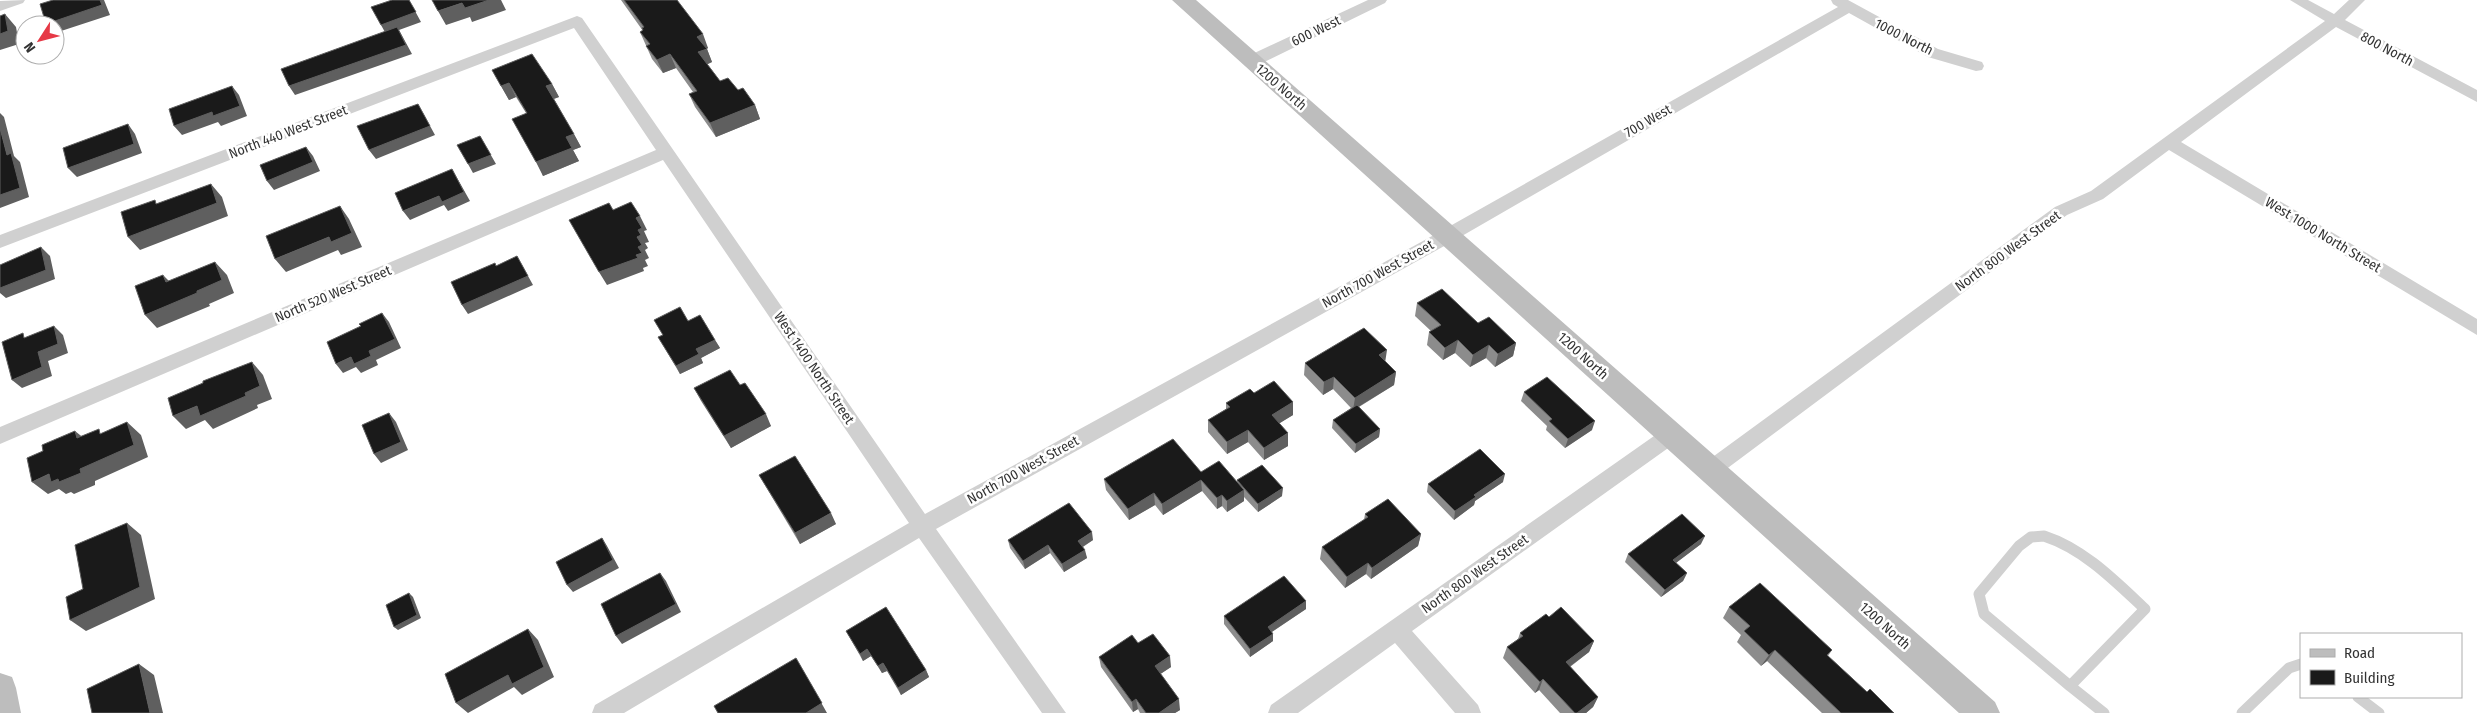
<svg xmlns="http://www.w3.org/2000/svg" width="2477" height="713" viewBox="0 0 2477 713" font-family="'Fira Sans Condensed',sans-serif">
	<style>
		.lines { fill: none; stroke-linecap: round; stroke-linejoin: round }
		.lane { stroke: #d0d0d0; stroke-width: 11 }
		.street { fill: #d0d0d0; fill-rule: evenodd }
		.secondary { fill: #bdbdbd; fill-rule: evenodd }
		.wall { fill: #8c8c8c }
		.shaded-wall { fill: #5f5f5f }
		.building { fill: #1a1a1a; stroke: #5f5f5f }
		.labels { text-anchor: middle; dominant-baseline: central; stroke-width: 5; stroke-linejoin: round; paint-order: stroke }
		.street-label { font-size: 14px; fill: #333; stroke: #fff }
	</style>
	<rect width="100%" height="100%" fill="#fff"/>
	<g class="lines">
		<path class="lane" d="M2044,536C2084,549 2115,581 2145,609L2070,686L1984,614L1979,594L2019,546L2031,537Z
			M2070,686L2104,713
			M2358,697L2379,713
			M2242,713L2289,668L2301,664"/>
		<path class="street" d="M25,0L23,3L0,11V1Z
			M1368,0H1387L1385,3L1258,65H1246L1244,61L1246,57Z
			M1831,0H1848L1938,49L1982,62L1984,66L1982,70L1976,71L1928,57L1849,13L1455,240L936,529L1066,713H1042L919,538L624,713H592L595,705L909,523L663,160L0,444V427L656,150L574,28L0,248V235L577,16L582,18L925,514L1443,230L1838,7L1833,4Z
			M2290,0H2308L2334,14L2349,0H2365L2345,20L2477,90V102L2336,27L2181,142L2477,319V335L2169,150L2103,199L2067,215L1717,476L1710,478L1703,476L1700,470L1703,464L2055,207L2091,191L2325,21Z
			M1671,427L1678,429L1681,435L1678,441L1412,631L1478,705L1481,713H1455L1395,643L1298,713H1268L1271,705L1664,429Z"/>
		<path class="secondary" d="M1172,0H1196L1995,702L2000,713H1959Z
			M0,673L12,677L16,688L21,713H0Z"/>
	</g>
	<path class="wall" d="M621,0H677L708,48L707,49L712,62L707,64L720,81L738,90L755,105L760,119L716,137L695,107L689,94L693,92L676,68L663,73L652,59L640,32L643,31Z
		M492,70L552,84L559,97L554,99L581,147L573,150L579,161L543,176L526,113L516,97L509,100Z
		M1417,303L1478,323L1516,343L1513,356L1495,367L1486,358L1470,367L1455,353L1443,360L1427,345L1429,332L1431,331L1415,316Z
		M654,320L688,321L715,340L720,348L701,358L703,363L680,374L658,337L663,335Z
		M1386,362L1396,372L1394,385L1359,407L1380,429L1379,437L1355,453L1332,428L1333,420L1351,408L1333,389L1323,395L1304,375L1305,363Z
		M740,385L771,426L731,448L701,401L694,388Z
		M1524,392L1592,430L1565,448L1546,430L1547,426L1521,401Z
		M1254,393L1293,402V415L1279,423L1288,446L1264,460L1248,442L1227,454L1208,432V420L1226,409V403Z
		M1201,472L1237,482V480L1282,496L1258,512L1244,497V501L1227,512L1222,506L1217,509L1202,491L1163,515L1155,505L1129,520L1106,490L1104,479Z
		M759,475L836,524L800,544L766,487Z
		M1503,482L1475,501L1474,505L1454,520L1427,492L1428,484Z
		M1365,514L1421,534L1418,546L1371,579L1366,574L1345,588L1320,559L1322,547L1364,520Z
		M1008,540H1093L1083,547L1087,558L1064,572L1050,553L1025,569L1010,548Z
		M1701,544L1676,563L1687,573L1683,581L1661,597L1625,562L1628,554Z
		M1306,601V609L1272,632L1273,634V641L1250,657L1224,624V616Z
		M1729,607L1832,650L1828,656L1867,692L1894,713H1822L1767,661L1761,666L1737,642L1741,635L1723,618Z
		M1549,617L1594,641L1589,652L1570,667L1598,697L1593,707L1586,713H1560L1539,690L1535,693L1503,658L1507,647L1518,639L1520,633Z
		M846,631L926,670L929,677L901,695L887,671L882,673L871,656L863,661Z
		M1138,643L1171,667L1160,674L1180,710L1175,713H1140L1138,709L1133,712L1101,667L1099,657Z"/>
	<path class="shaded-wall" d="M100,0H104L110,15L55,33V25H47L46,24Z
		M409,0L421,22L399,30L412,54L295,95L289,86L386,34L381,25Z
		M489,0H501L506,10L472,22L470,17L446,25L438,11L462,3Z
		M5,14L16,27L19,44L0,50V34Z
		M703,34L708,48L703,50L697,37Z
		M707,49L712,62L704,66L698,52Z
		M670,54L676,68L663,73L657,60Z
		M509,83L516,97L509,100L501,86Z
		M552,84L559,97L553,99L546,86Z
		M232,86L239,95L247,116L221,126L218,122L182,135L174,126Z
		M418,104L435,135L376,159L369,150Z
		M755,105L760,119L716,137L710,123Z
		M0,113L4,117L14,156L20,162L29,197L0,208V195L7,155L0,128Z
		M128,124L135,134L142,153L77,177L68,168Z
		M574,134L581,147L573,150L579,161L543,176L536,162L566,137Z
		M480,136L496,164L473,173L468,164Z
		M306,147L313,156L320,171L274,190L267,181Z
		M452,169L470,201L448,211L444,205L410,220L403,211L439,196Z
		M211,184L222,197L228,216L140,250L128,237Z
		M340,206L349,219L362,247L341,255L338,250L286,272L275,259L329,237Z
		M640,216L647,230L644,231L649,242L645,243L648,248L645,250L649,258L645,260L648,266L643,268L644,271L607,285L599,272L636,255L638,230L636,218Z
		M41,247L50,256L55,279L6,298L0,293V288Z
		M517,256L533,285L468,314L462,305Z
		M215,262L227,275L234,293L209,304L210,306L157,328L145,315L197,291Z
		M163,275L176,288L166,282Z
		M382,313L389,322L401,348L376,360L378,365L361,373L356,367L343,373L336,364L351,357L369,351Z
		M54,326L63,335L68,353L48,361L52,376L22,388L12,380L38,352Z
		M715,340L720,348L701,358L703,363L680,374L676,366L696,349Z
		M1458,340L1455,353L1443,360L1445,348Z
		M1516,343L1513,356L1495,367L1498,354Z
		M1489,345L1486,358L1470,367L1473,355Z
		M1387,350L1385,363L1379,355Z
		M252,362L263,375L272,399L257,405L258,408L213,429L205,420L186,429L173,416L197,406L245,393Z
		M1396,372L1394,385L1353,410L1355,398Z
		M1334,377L1333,389L1323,395L1324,382Z
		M1293,402V415L1272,428V415Z
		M389,413L396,422L408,450L381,463L374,454Z
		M766,414L771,426L731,448L724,436Z
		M1595,421L1592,430L1565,448L1568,439Z
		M127,422L141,435L148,457L95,481V485L74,494L71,492L66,494L59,489L48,494L32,482L49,474L58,479L80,469Z
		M1380,429L1379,437L1355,453L1356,444Z
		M1248,430V442L1227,454V442Z
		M75,431L90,443L77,438Z
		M1288,433V446L1264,460V448Z
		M1505,474L1503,482L1475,501L1474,505L1454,520L1455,511L1474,495Z
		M1201,480L1202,491L1163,515L1162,504Z
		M1283,488L1282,496L1258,512V504Z
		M1244,490V501L1227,512V501Z
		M1154,493L1155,505L1129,520L1128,509Z
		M1222,495V506L1217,509V498Z
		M831,513L836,524L800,544L795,533Z
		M127,523L141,535L155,599L86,631L70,620Z
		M1092,532L1093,540L1079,549L1078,541Z
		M1421,534L1418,546L1371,579L1372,568Z
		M1705,536L1701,544L1669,568L1673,560Z
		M602,538L607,546L619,568L573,592L567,585Z
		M1048,545L1050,553L1025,569L1023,561Z
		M1085,550L1087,558L1064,572L1062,564Z
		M1368,563L1366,574L1345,588L1347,577Z
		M660,573L666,581L681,612L622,644L616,636Z
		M1687,573L1683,581L1661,597L1665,590Z
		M409,593L413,597L421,618L398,630L394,627Z
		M1306,601V609L1267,635L1268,627Z
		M528,629L538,640L554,677L522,695L514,687L468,713L456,703Z
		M1273,634V641L1250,657V649Z
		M1594,641L1589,652L1561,673L1566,662Z
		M867,649L871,656L863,661L860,654Z
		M1775,650L1767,661L1761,666L1769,655Z
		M1170,656L1171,667L1156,677L1155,666Z
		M796,658L827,713H806Z
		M883,663L887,671L882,673L878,666Z
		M139,664L154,675L163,713H150Z
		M926,670L929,677L901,695L898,688Z
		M1543,679L1539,690L1535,693L1540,682Z
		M1598,697L1593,707L1586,713H1577Z
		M1136,699L1138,709L1133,712L1132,702Z
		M1179,699L1180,710L1175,713H1159Z"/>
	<path class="building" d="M53,0H100L102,5L46,24L40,4Z
		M392,0H409L416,12L381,25L371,7Z
		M432,0H489L465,8L462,3L438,11Z
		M624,0H677L703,34L697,37L707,49L698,52L720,81L728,78L738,90L743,88L755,105L710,123L689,94L697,91L670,54L657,60L646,46L650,44L640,32L643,30L642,28L644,27Z
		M5,14L8,31L0,34V16Z
		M397,27L406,45L289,86L281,69Z
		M532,54L552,84L546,86L574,134L566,137L572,148L536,162L512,119L527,113L509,83L501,86L492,70Z
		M232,86L240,106L213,116L212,112L174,126L169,109Z
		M418,104L430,126L369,150L357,126Z
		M128,124L134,144L68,168L63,148Z
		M0,128L7,155L11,153L20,188L0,195Z
		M480,136L491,155L468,164L457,145Z
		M306,147L313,162L267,181L260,165Z
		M452,169L464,192L442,202L439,196L403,211L395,193Z
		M211,184L217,203L128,237L121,212L155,200L156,204Z
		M631,202L640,216L636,218L642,228L638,230L641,235L637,237L642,245L638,247L642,253L636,255L638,258L599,272L569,220L609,203L613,210Z
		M340,206L352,233L331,242L329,237L275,259L266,236Z
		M41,247L46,270L0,288V265Z
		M517,256L528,276L462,305L451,282L495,263L496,266Z
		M215,262L222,280L197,291V293L145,315L135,286L163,275L166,282Z
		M1442,289L1478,323L1489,317L1516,343L1498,354L1489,345L1473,355L1458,340L1445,348L1429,332L1441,325L1417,303Z
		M680,307L688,321L700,315L715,340L696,349L699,354L676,366L658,337L663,335L654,320Z
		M382,313L395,339L369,351L371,356L354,364L351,357L336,364L327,342L361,326L359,324Z
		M54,326L58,344L38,352L42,367L12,380L2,342L23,333L24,338Z
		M1364,328L1387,350L1379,355L1396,372L1355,398L1334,377L1324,382L1305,363Z
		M252,362L260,386L245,393L246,396L200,416L197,406L173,416L168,398L203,383V381Z
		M730,370L740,385L745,383L766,414L724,436L694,388Z
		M1547,377L1595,421L1568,439L1549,421L1552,419L1524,392Z
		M1274,381L1293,402L1272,415L1288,433L1264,448L1248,430L1227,442L1208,420L1230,407L1226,403L1250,389L1254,393Z
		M1357,405L1380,429L1356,444L1333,420Z
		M389,413L401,442L374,454L362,425Z
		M127,422L134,445L80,469L81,473L59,482L58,479L51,482L49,474L32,482L27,458L43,451L42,445L75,431L77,438L99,429L100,434Z
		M1173,439L1201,472L1219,461L1244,490L1227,501L1222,495L1217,498L1201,480L1162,504L1154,493L1128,509L1104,479Z
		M1480,449L1505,474L1474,495L1476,497L1455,511L1428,484Z
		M795,456L831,513L795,533L759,475Z
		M1262,465L1283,488L1258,504L1237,480Z
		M1388,499L1421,534L1372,568L1368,563L1347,577L1322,547L1368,517L1365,514Z
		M1069,503L1092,532L1078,541L1085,550L1062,564L1048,545L1023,561L1008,540Z
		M1682,514L1705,536L1673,560L1687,573L1665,590L1628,554Z
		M127,523L140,587L70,620L66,597L83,589L75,545Z
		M602,538L613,560L567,585L556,562Z
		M660,573L676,604L616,636L601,604Z
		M1284,576L1306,601L1268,627L1273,634L1250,649L1224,616Z
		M1760,583L1832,650L1827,655L1867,692L1870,689L1894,713H1841L1775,650L1769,655L1744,631L1750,626L1729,607Z
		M409,593L417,615L394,627L386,605Z
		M886,607L926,670L898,688L883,663L878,666L867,649L860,654L846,631Z
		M1561,607L1594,641L1566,662L1598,697L1577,713H1575L1543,679L1540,682L1507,647L1523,636L1520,633L1546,614L1549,617Z
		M528,629L544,667L512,684L508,675L456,703L445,674Z
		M1153,634L1170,656L1155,666L1179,699L1159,713H1146L1136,699L1132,702L1099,657L1132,635L1138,643Z
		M796,658L822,703L806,713H718L714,706Z
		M139,664L150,713H92L87,689Z"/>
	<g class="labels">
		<g class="street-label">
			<text transform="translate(1316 31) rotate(-26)">600 West</text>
			<text transform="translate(1904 37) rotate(27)">1000 North</text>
			<text transform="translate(2387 49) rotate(28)">800 North</text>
			<text transform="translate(1281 87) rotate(41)">1200 North</text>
			<text transform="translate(1648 121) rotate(-30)">700 West</text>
			<text transform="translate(288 132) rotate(-21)">North 440 West Street</text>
			<text transform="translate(2323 235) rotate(31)">West 1000 North Street</text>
			<text transform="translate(2008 251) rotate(-36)">North 800 West Street</text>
			<text transform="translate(1378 274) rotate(-29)">North 700 West Street</text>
			<text transform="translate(333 294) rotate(-23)">North 520 West Street</text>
			<text transform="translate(1583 356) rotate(42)">1200 North</text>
			<text transform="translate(814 368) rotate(56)">West 1400 North Street</text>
			<text transform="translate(1023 470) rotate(-29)">North 700 West Street</text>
			<text transform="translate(1475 574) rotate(-35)">North 800 West Street</text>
			<text transform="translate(1885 626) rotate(42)">1200 North</text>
		</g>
	</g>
	<rect x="2300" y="633" width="162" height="65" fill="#ffffff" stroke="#adadad"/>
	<rect x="2310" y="649" width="25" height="8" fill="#bdbdbd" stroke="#adadad"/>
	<text x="2344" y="658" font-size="15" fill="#333333">Road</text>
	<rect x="2310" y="670" width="25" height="15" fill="#1a1a1a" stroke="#adadad"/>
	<text x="2344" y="683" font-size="15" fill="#333333">Building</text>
	<g transform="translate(40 40) rotate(234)"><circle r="24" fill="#ffffff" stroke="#adadad"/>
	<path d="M0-4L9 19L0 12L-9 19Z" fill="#e63946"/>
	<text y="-8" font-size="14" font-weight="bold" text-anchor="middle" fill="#333333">N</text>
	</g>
</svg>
